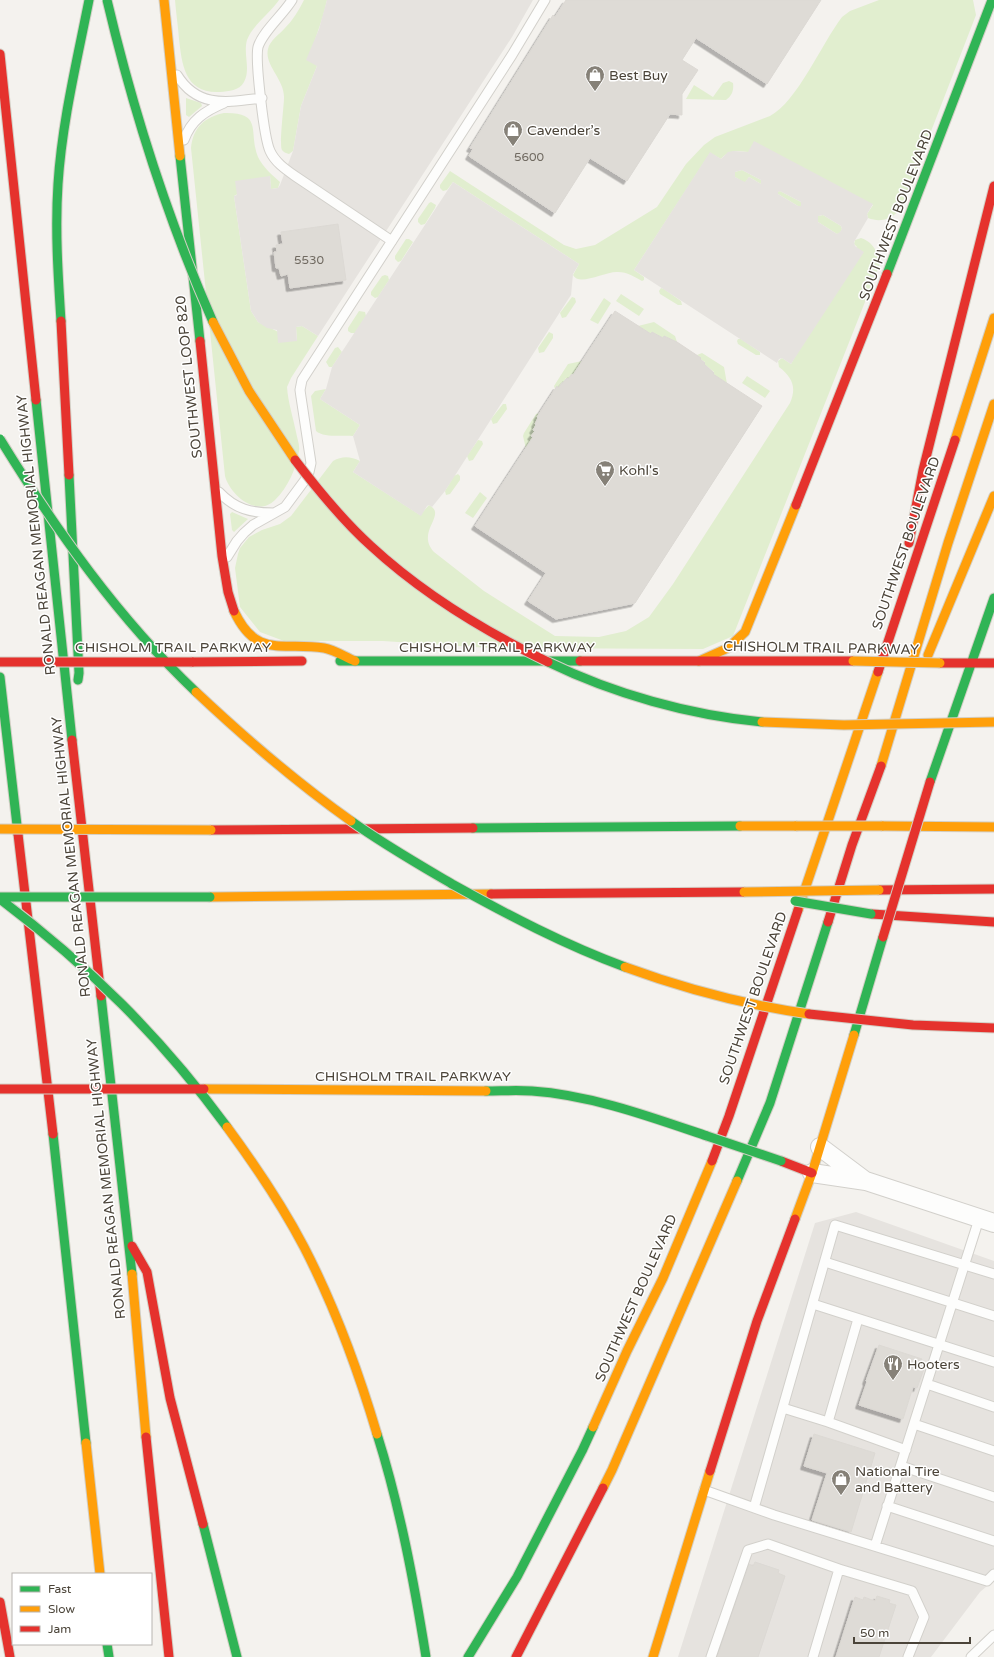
<svg xmlns="http://www.w3.org/2000/svg" width="994" height="1657" viewBox="0 0 994 1657" font-family="'Varela Round',sans-serif">
	<style>
		.green { fill: #e1eecf }
		.parking { fill: #e6e3df; fill-rule: evenodd }
		.building { fill: #dedbd6; stroke: #dcd9d4; filter: url(#shadow) }
		.lines { fill: none; stroke-linecap: round; stroke-linejoin: round }
		.lane-casing { stroke: #d2d0cb; stroke-width: 11 }
		.street-casing { stroke: #d2d0cb; stroke-width: 20 }
		.fast-casing { stroke: #d3cfc5; stroke-width: 11 }
		.slow-casing { stroke: #d3cfc5; stroke-width: 11 }
		.jam-casing { stroke: #d3cfc5; stroke-width: 11 }
		.lane { stroke: #fdfdfc; stroke-width: 9 }
		.street { stroke: #fdfdfc; stroke-width: 18 }
		.fast { stroke: #30b455; stroke-width: 9 }
		.slow { stroke: #ff9f0a; stroke-width: 9 }
		.jam { stroke: #e5322d; stroke-width: 9 }
		.fast-bridge-casing { stroke: #d3cfc5; stroke-width: 11; stroke-linecap: butt }
		.slow-bridge-casing { stroke: #d3cfc5; stroke-width: 11; stroke-linecap: butt }
		.jam-bridge-casing { stroke: #d3cfc5; stroke-width: 11; stroke-linecap: butt }
		.fast-bridge { stroke: #30b455; stroke-width: 9 }
		.slow-bridge { stroke: #ff9f0a; stroke-width: 9 }
		.jam-bridge { stroke: #e5322d; stroke-width: 9 }
		.labels { text-anchor: middle; dominant-baseline: central; stroke-width: 3; stroke-linejoin: round; paint-order: stroke }
		.number-label { font-size: 12px; fill: #706a61 }
		.poi-label { font-size: 14px; fill: #4b4439; stroke: #fff; text-anchor: start }
		.street-label { font-size: 14px; fill: #4b4439; stroke: #fff }
	</style>
	<defs>
		<filter id="shadow"><feDropShadow dx="-3.5" dy="3.5" stdDeviation="0" flood-color="#0004"/></filter>
	</defs>
	<rect width="100%" height="100%" fill="#f4f2ee"/>
	<path class="green" d="M175,0H279C270,13 252,26 247,40C243,54 251,69 244,82C239,91 229,91 220,92C185,94 182,65 179,39C178,26 176,13 175,0Z
		M304,0H327L323,16L314,43L317,66L301,106L293,151L289,154C286,153 283,152 282,150C279,146 284,106 284,98C285,80 264,65 268,49C270,40 279,35 285,28C293,20 299,10 304,0Z
		M879,0H973L976,15L901,209C891,219 881,223 868,218L867,214L873,205L748,152C737,151 729,150 721,159L710,153L634,270L644,277V280L642,281C635,277 627,272 618,272C605,271 579,287 573,275L579,264L453,182L447,190L443,191L440,188V185L450,171L564,245L576,249L595,245L657,207L686,164L704,145L715,137L770,116C797,102 822,43 842,17L850,11Z
		M729,81L733,83C734,90 732,96 726,100L686,99L694,85L713,97L723,83Z
		M186,98L201,103L202,106L189,117L186,115Z
		M224,113C264,112 248,132 258,157C263,167 272,175 280,182L278,188L271,189L270,176L234,196L251,311L258,322L297,341L296,327L302,326L318,336L291,378L287,387C288,402 293,417 296,432C297,438 300,445 299,451C296,469 288,487 275,500C257,518 230,495 225,476L191,148C193,127 205,117 224,113Z
		M742,170L761,180V184L749,177L745,183L735,177V172Z
		M780,191L801,202V206H798L778,194L777,192Z
		M431,202L436,205L435,208L425,224L421,225L418,222V219L429,203Z
		M823,215L841,226L842,229L840,233L837,234L818,222V216Z
		M861,238C873,242 878,252 880,264L733,636L703,649L490,648L383,641H284L260,632L240,607L235,568L238,554L240,548L249,537L262,530L280,524L291,516L333,461C342,456 350,456 360,461L353,472L420,515L429,505C448,515 415,531 434,552L484,591L555,636L599,637L626,631L649,617L673,584L790,403C797,387 792,377 779,367L778,361L782,358L791,364L857,247L854,244L855,240Z
		M406,239H409L413,242L401,261L398,262L395,259V256Z
		M385,275L388,276L389,280L378,297L375,298L371,295V292L382,276Z
		M661,288L664,289L681,301L682,305H678L660,294L659,291Z
		M621,294L644,309L639,316L616,301Z
		M572,297L575,298L576,302L566,317L562,318L560,313Z
		M604,298L611,303L598,324L590,320Z
		M359,311L365,312L366,316L355,333H351L348,331V328Z
		M654,322L675,336L677,342L664,336L663,338L652,332L651,334L638,326Z
		M549,332L553,334V338L544,352L539,353L538,348Z
		M738,339H741L760,352V355H756L738,344L737,341Z
		M338,347L342,352L332,367H329L326,362L335,348Z
		M702,353L724,367L727,384L713,374L714,372L704,364L705,362L700,359L701,358L697,355Z
		M582,361L573,375L572,374L568,379L566,378L563,383L562,382L558,388L557,387L555,389L554,386L568,364Z
		M747,376L770,391L765,398L742,383Z
		M326,389L320,399L360,425L353,436C342,435 324,438 316,431L311,396L315,391Z
		M503,404H506L507,409L497,423L493,424L491,419Z
		M540,413L535,424L536,425L533,430L535,431L531,436L533,437L526,449L523,436L524,433L536,414Z
		M478,440L482,441L483,444L473,460L469,461L467,456Z
		M458,474L460,476V480L450,494L446,495L445,491L454,476Z
		M480,492L487,498L473,518L465,513Z
		M232,512L248,519L234,532L232,530L230,514Z"/>
	<path class="parking" d="M327,0H533L512,37L318,336L302,326L296,327L297,341L278,343L277,330L267,328L258,322L251,311L234,196L237,195L235,181L270,176L271,189L278,188L280,185L293,151L301,106L317,66L306,60L319,29Z
		M754,141L873,204L867,214L868,218L854,242L855,246L864,252L791,364L782,358L779,359L777,363L634,270L710,152L721,159L728,152L733,151L748,152ZM742,170L761,180V184L749,177L745,182L735,177V172ZM780,191L801,202V206H798L778,194V192ZM823,215L841,226L842,229L840,232L837,234L818,222V216Z
		M453,182L579,264L573,274L571,295L569,298L445,491L432,507L429,505L427,506L421,516L353,472L360,461L353,436L360,425L320,399L326,389L332,367Z
		M856,1212L994,1261V1580L980,1592L931,1657H678L815,1223Z"/>
	<path class="building" d="M566,0H821L767,84L696,38L682,60L698,70L682,94V115L670,114L627,181L590,158L555,213L469,156L473,149L470,148L553,15L555,17Z
		M338,224L346,280L290,288L288,274L281,276L279,268H276L274,252H277L276,245L283,244L281,232Z
		M615,311L651,334L652,332L663,338L664,336L677,342L701,358L700,359L705,363L704,364L714,373L713,374L762,406L635,603L556,619L528,601L546,573L475,526L533,437L531,436L535,431L533,430L536,425L535,424L538,418L537,417L557,386L558,388L567,378L568,379L572,374L573,375Z
		M879,1345L922,1359L920,1365L925,1366L917,1388L913,1387L903,1419L859,1405L867,1382L866,1381Z
		M814,1434L875,1453L851,1532L812,1520L827,1473L804,1466Z
		M755,1562L779,1570L778,1573L785,1576L758,1657H717L749,1564L753,1566Z
		M877,1596L890,1600L889,1603L896,1605L879,1657H836L855,1597L863,1600L864,1597L875,1601Z"/>
	<g class="lines">
		<g class="lane-casing">
			<path id="lane" d="M292,0C283,15 263,31 258,47C255,60 264,138 270,151C275,162 285,169 295,176L392,241
				M177,75C198,109 228,102 262,98
				M184,140C191,120 205,111 224,103
				M219,492C235,509 251,513 274,513
				M227,557L237,541L244,533L253,525L285,507L305,480L309,472L311,463L301,397L300,390L302,380L512,55L545,0
				M825,1262L994,1316
				M813,1304L994,1362
				M927,1384L994,1407
				M783,1408L828,1422L858,1319
				M828,1422L906,1450
				M914,1424L994,1451
				M901,1466L994,1497
				M704,1490L774,1515L987,1581L994,1574
				M887,1506L994,1541
				M754,1508L835,1225L994,1274
				M875,1546L979,1219
				M839,1569L912,1591L924,1617L908,1657
				M711,1657L748,1550L768,1544L839,1569L813,1657
				M971,1657L994,1635"/>
		</g>
		<g class="street-casing">
			<path id="street" d="M820,1147L864,1180
				M812,1173L866,1181L994,1223"/>
		</g>
		<g class="fast-casing">
			<path id="fast" d="M180,156L200,341
				M887,274L992,0
				M61,321C58,275 55,229 58,184C62,122 77,61 89,0
				M36,400L72,740
				M69,475L79,673L78,680
				M340,661H580
				M0,677L18,834
				M930,782L994,598
				M473,828L740,826
				M101,996L132,1274
				M854,1035L883,937
				M486,1091C501,1091 516,1090 532,1091C591,1095 651,1117 707,1136
				M53,1134L86,1443
				M737,1181L770,1103L828,922
				M203,1524L237,1657
				M107,1644L109,1657
				M468,1657L517,1577L582,1451L593,1427"/>
		</g>
		<g class="slow-casing">
			<path id="slow" d="M164,0L180,156
				M955,440L994,318
				M234,611C257,660 283,641 324,648C335,650 345,657 355,661
				M928,655L994,496
				M699,661L728,648L745,632L796,505
				M881,766L948,543L994,404
				M740,826H796
				M882,826L994,827
				M210,897L491,894
				M798,910L878,672
				M204,1089L486,1091
				M795,1219L812,1173L854,1035
				M132,1274L146,1437
				M593,1427L627,1351L663,1278L712,1161
				M86,1443L100,1574
				M603,1488L612,1470L737,1181
				M653,1657L710,1471"/>
		</g>
		<g class="jam-casing">
			<path id="jam" d="M0,54L36,400
				M61,321L69,475
				M200,341L222,556L228,592L234,611
				M796,505L887,274
				M909,543L923,470L994,186
				M580,661H853
				M192,662L302,661
				M940,663H994
				M878,672L955,440
				M72,740L101,996
				M211,830L473,828
				M18,834L53,1134
				M879,890L994,889
				M491,894L744,892
				M872,914L994,922
				M828,922L852,845L881,766
				M712,1161L729,1116L798,910
				M781,1161L812,1173
				M132,1246L147,1272L170,1398L203,1524
				M146,1437L169,1657
				M710,1471L757,1321L795,1219
				M0,1602L10,1657
				M516,1657L603,1488"/>
		</g>
		<use href="#lane" class="lane"/>
		<use href="#street" class="street"/>
		<use href="#fast" class="fast"/>
		<use href="#slow" class="slow"/>
		<use href="#jam" class="jam"/>
		<g class="fast-bridge-casing">
			<path id="fast-bridge" d="M107,0C133,110 167,218 213,322
				M0,439C56,530 118,618 196,692
				M548,662C614,694 689,715 762,722
				M351,821C383,844 418,864 452,884C508,915 565,945 625,967
				M0,897H210
				M0,899C89,966 160,1036 227,1127
				M795,901L871,914
				M707,1136L781,1161
				M377,1434C400,1507 414,1582 426,1657"/>
		</g>
		<g class="slow-bridge-casing">
			<path id="slow-bridge" d="M213,322L249,391L295,460
				M853,661L940,663
				M196,692C246,739 296,782 351,821
				M762,722L844,725L994,722
				M796,826H882
				M0,829L211,830
				M744,892L879,890
				M625,967C685,989 746,1005 809,1014
				M227,1127C255,1165 282,1205 304,1247C335,1307 358,1370 377,1434"/>
		</g>
		<g class="jam-bridge-casing">
			<path id="jam-bridge" d="M295,460C318,490 342,520 371,546C423,594 484,631 548,662
				M0,662H192
				M883,937L930,782
				M809,1014L913,1025L994,1028
				M0,1089H204"/>
		</g>
		<use href="#fast-bridge" class="fast-bridge"/>
		<use href="#slow-bridge" class="slow-bridge"/>
		<use href="#jam-bridge" class="jam-bridge"/>
	</g>
	<defs>
		<g id="shop-pin" transform="scale(1)"><path d="M0 17L-7.5 6A9.5 9.5 0 1 1 7.5 6Z" fill="#868178" stroke="#fff"/><path d="M-5-2.5h2.3a2.7 3.5 0 0 1 5.4 0H5L5.5 6h-11ZM-1.5-2.5h3a1.5 2.3 0 0 0-3 0Z" fill="#fff"/></g>
		<g id="supermarket-pin" transform="scale(1)"><path d="M0 17L-7.5 6A9.5 9.5 0 1 1 7.5 6Z" fill="#868178" stroke="#fff"/><path d="M-6-5.5h2.5l.6 2H6L4.5 2H-2.5L-4.4-4H-6ZM-1.5 3.2a1.3 1.3 0 1 0 .1 0ZM3 3.2a1.3 1.3 0 1 0 .1 0Z" fill="#fff"/></g>
		<g id="restaurant-pin" transform="scale(1)"><path d="M0 17L-7.5 6A9.5 9.5 0 1 1 7.5 6Z" fill="#868178" stroke="#fff"/><path d="M-5-6h1v4h1v-4h1v4h1v-4h1v5L-1.5 .5V6h-2V.5L-5-1ZM5-6V6H3V1.5H1.5Q1.5-4 5-6Z" fill="#fff"/></g>
	</defs>
	<g fill-rule="evenodd">
		<use href="#shop-pin" x="595" y="75"/>
		<use href="#shop-pin" x="513" y="130"/>
		<use href="#supermarket-pin" x="605" y="470"/>
		<use href="#restaurant-pin" x="893" y="1364"/>
		<use href="#shop-pin" x="841" y="1479"/>
	</g>
	<g class="labels">
		<g class="number-label">
			<text x="529" y="157">5600</text>
			<text x="309" y="260">5530</text>
		</g>
		<g class="poi-label">
			<text x="609" y="75">Best Buy</text>
			<text x="527" y="130">Cavender’s</text>
			<text x="619" y="470">Kohl's</text>
			<text x="907" y="1364">Hooters</text>
			<text x="855" y="1471">National Tire<tspan x="855" dy="16">and Battery</tspan></text>
		</g>
		<g class="street-label">
			<text transform="translate(896 215) rotate(-69)">SOUTHWEST BOULEVARD</text>
			<text transform="translate(189 377) rotate(-96)">SOUTHWEST LOOP 820</text>
			<text transform="translate(36 535) rotate(-96)">RONALD REAGAN MEMORIAL HIGHWAY</text>
			<text transform="translate(906 543) rotate(-71)">SOUTHWEST BOULEVARD</text>
			<text x="173" y="647">CHISHOLM TRAIL PARKWAY</text>
			<text x="497" y="647">CHISHOLM TRAIL PARKWAY</text>
			<text transform="translate(821 648) rotate(1)">CHISHOLM TRAIL PARKWAY</text>
			<text transform="translate(71 857) rotate(-96)">RONALD REAGAN MEMORIAL HIGHWAY</text>
			<text transform="translate(753 998) rotate(-71)">SOUTHWEST BOULEVARD</text>
			<text x="413" y="1076">CHISHOLM TRAIL PARKWAY</text>
			<text transform="translate(106 1179) rotate(-96)">RONALD REAGAN MEMORIAL HIGHWAY</text>
			<text transform="translate(636 1298) rotate(-66)">SOUTHWEST BOULEVARD</text>
		</g>
	</g>
	<rect x="12" y="1573" width="140" height="72" fill="#ffffff" stroke="#b7b4b0"/>
	<rect x="20" y="1586" width="20" height="6" fill="#30b455" stroke="#b7b4b0"/>
	<text x="48" y="1593" font-size="12" fill="#4b4439">Fast</text>
	<rect x="20" y="1606" width="20" height="6" fill="#ff9f0a" stroke="#b7b4b0"/>
	<text x="48" y="1613" font-size="12" fill="#4b4439">Slow</text>
	<rect x="20" y="1626" width="20" height="6" fill="#e5322d" stroke="#b7b4b0"/>
	<text x="48" y="1633" font-size="12" fill="#4b4439">Jam</text>
	<path d="M854 1637v6h116v-6" fill="none" stroke="#4b4439" stroke-width="2"/>
	<text x="860" y="1637" font-size="12" fill="#4b4439" stroke="#ffffff" stroke-width="3" paint-order="stroke">50 m</text>
</svg>
